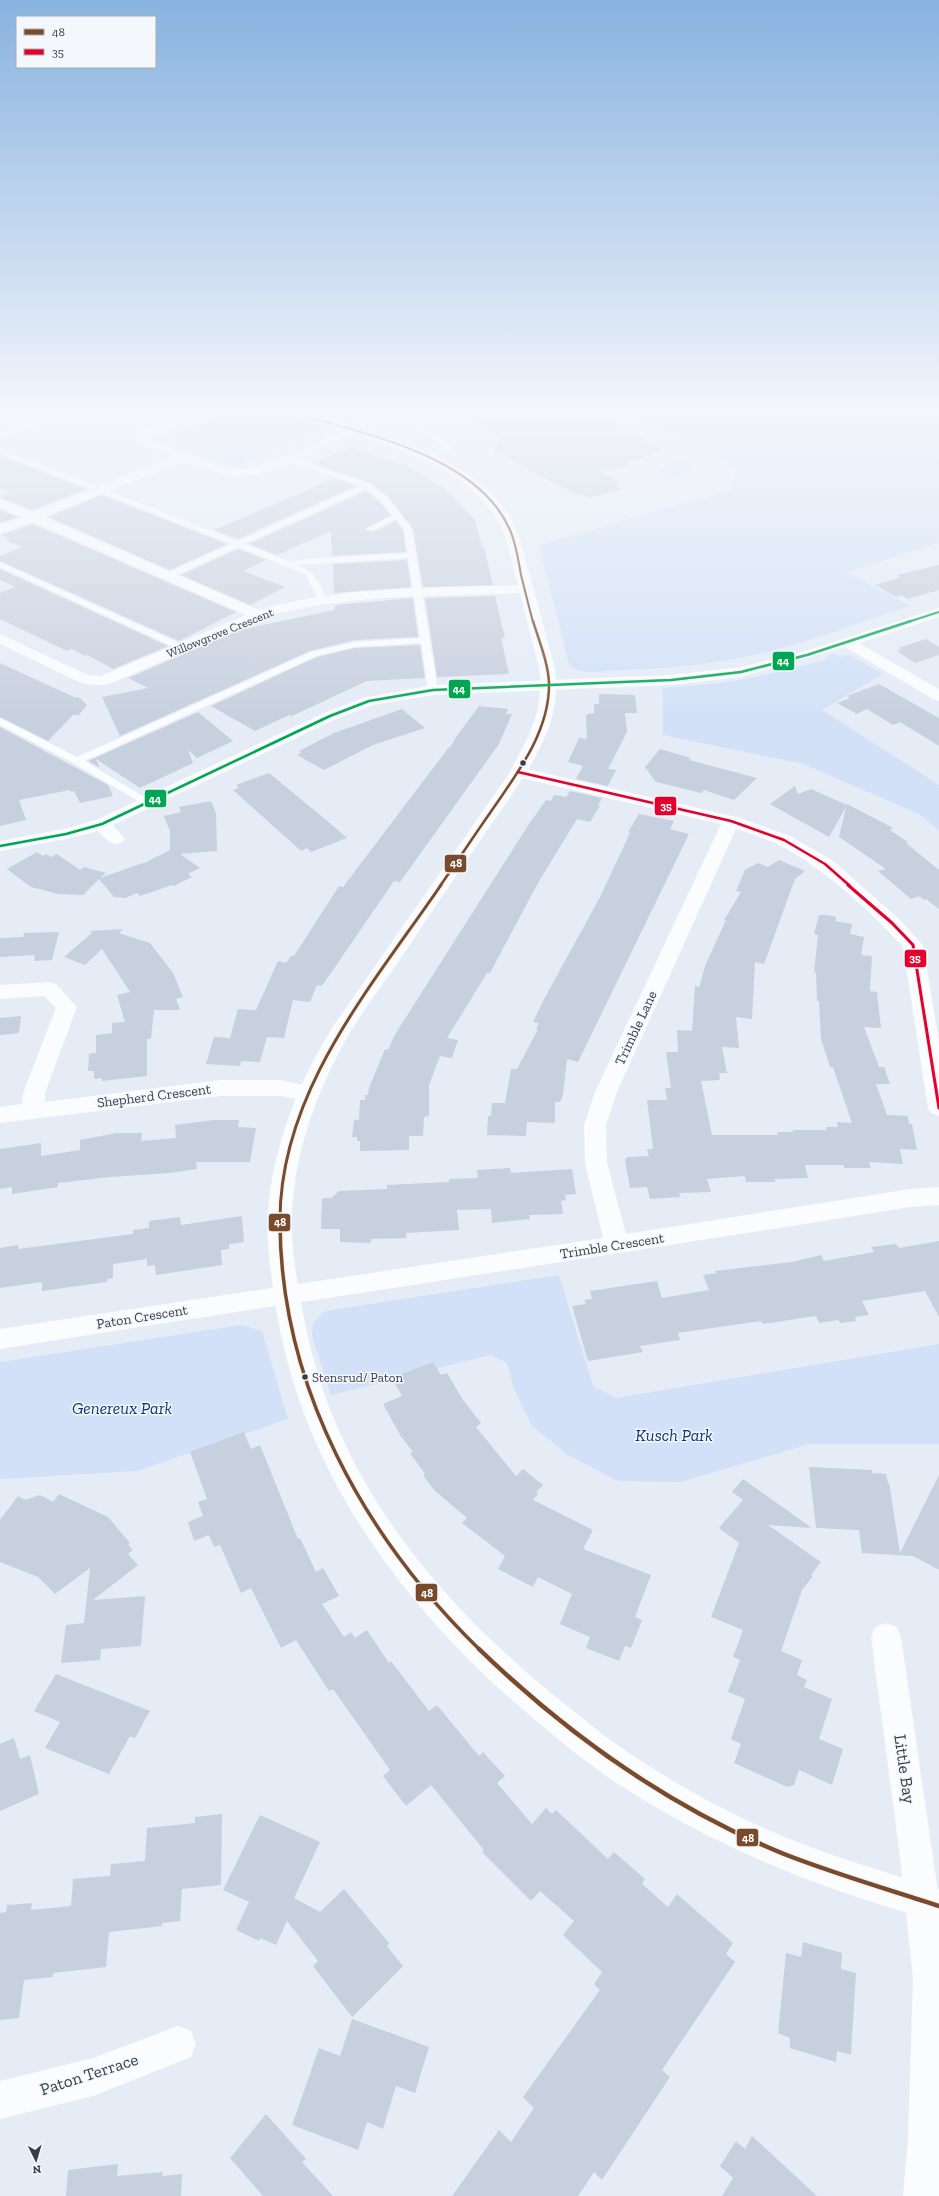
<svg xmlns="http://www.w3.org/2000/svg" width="939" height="2196" viewBox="0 0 939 2196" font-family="'Zilla Slab',serif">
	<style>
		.green { fill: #d2e1f7 }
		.building { fill: #c7d0de }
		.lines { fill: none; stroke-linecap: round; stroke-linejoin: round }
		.service { fill: #fbfcfe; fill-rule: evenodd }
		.minor { fill: #fbfcfe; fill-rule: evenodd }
		.tertiary { fill: #fbfcfe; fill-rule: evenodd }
		.bus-1-far4-casing { stroke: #f4f7fc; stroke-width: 4 }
		.bus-1-far3-casing { stroke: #f4f7fc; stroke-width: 5 }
		.bus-1-far2-casing { stroke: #f4f7fc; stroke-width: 6 }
		.bus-1-far1-casing { stroke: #f4f7fc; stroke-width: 6 }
		.bus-1-casing { stroke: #f4f7fc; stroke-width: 8 }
		.bus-2-far1-casing { stroke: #f4f7fc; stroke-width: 5 }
		.bus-2-casing { stroke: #f4f7fc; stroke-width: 6 }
		.bus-3-far1-casing { stroke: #f4f7fc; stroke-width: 4 }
		.bus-3-casing { stroke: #f4f7fc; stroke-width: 5 }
		.bus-1-far4 { stroke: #7a4b2a; stroke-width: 2 }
		.bus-1-far3 { stroke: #7a4b2a; stroke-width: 2.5 }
		.bus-1-far2 { stroke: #7a4b2a; stroke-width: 3 }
		.bus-1-far1 { stroke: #7a4b2a; stroke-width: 3.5 }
		.bus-1 { stroke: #7a4b2a; stroke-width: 4.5 }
		.bus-2-far1 { stroke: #e4002b; stroke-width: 2.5 }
		.bus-2 { stroke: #e4002b; stroke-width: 3 }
		.bus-3-far1 { stroke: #00a651; stroke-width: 2 }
		.bus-3 { stroke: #00a651; stroke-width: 2.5 }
		.bus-dot { fill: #373e46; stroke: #f4f7fc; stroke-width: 1.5 }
		.labels { text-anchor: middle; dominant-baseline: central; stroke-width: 3; stroke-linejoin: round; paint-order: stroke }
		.far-street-label { font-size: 12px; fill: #373e46; stroke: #f4f7fc }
		.bus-label { font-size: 13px; fill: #373e46; stroke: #f4f7fc; text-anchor: start }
		.street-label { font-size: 14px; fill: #373e46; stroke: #f4f7fc }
		.near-park-label { font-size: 17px; font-style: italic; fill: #0d366e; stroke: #f4f7fc }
		.near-street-label { font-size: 17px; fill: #373e46; stroke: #f4f7fc }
		.line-badge { stroke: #f4f7fc; stroke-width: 1.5 }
		.badge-label { font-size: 11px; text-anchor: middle; font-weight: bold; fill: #fff }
	</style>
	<rect width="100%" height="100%" fill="#e5ecf6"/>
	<path class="green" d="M222,415H290L331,428L235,467L160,440Z
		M316,415H373C349,427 341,423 316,415Z
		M632,415H939V543L846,572L910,606C861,622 813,641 763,653C716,664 667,669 618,670C604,671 580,676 569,664L539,545L732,490L736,468Z
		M679,461L688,464L691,468C685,473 667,481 661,473C659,471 659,470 658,468H662L667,464Z
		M835,654L841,657L850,655L883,674L822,710L939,785V830L919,814L803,764L663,735V688L720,683L765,675L825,660L829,655Z
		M559,1275L593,1386L616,1398L939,1344V1444H809L681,1482L618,1481L568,1455L532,1426L514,1389L507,1363L490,1355L331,1395L312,1336L313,1323L325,1311Z
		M241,1325L262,1331L288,1419L137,1471L0,1479V1362Z"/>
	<path class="building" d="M463,415H600L664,451L626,462L630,464L600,472L620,482L614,484L623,489L588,498L579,493L574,494L494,451L501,438Z
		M351,447L405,465L446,490L475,519L482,547H484L493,585L423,587L413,529L388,496L370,483L313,463Z
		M0,456L87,489L33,510L0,498L10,492L0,488Z
		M333,479L356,486L238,539L214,530Z
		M366,491L380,502L391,515L364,530L373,532L396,521L403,530L406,552L332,556L331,531L277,555L249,544Z
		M102,495L227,544L170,570L48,517Z
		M0,510L18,517L0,523Z
		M33,524L236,612L179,641L0,561V556L22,547L6,540L10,539L1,535Z
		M238,549L266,560L243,571L285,587L250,605L181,575Z
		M407,560L411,587L334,593L333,564Z
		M939,565V590L908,599L901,595L896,597L875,585L901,577L897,575Z
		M0,569L168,646L113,669L87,655L85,656L72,649L67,651L0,619V593L15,587L0,580Z
		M495,596L505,638H501L509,674L437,677L425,598Z
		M413,598L418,637L355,640L310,651L120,736L102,697L148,688L128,678L240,630L335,610V605Z
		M926,639L939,647V655L915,663L897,651L902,650L898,648Z
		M420,645L425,678L367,681L292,716L289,715L255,731L211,706L317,657L355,648Z
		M0,663L74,697L80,698L87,705L79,715H73L48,741L0,717Z
		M879,684L939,718V746L900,722L893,725L867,709L857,714L837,703L850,698L847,696Z
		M599,694L635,695L637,713H625L627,732L608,769L616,770L608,786L576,779L583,766L568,762L579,738L587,739L586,718L587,714L594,713V704H599Z
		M479,706L508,709L506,714H512L499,744L400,882L394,881L324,983L321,986L317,985L310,1002L293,1000L284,1038L267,1037L260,1062L241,1061L240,1066L206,1064L214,1037L230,1038L238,1009L256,1010L278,961L286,963L291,956H294L339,886L343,887L449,747L450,748L456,737Z
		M402,709L425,728L373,745L324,770L297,755L302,752L299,751L334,733Z
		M198,712L233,741L197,758L188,750L193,763L140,788L96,759L100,768L88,761Z
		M0,727L108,785L113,796L80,803L74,791L71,792L70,790L19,800L26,820L0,826Z
		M660,749L691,758L689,760L757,778L734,800L704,790L701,793L656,782L645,767Z
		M269,773L325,819L347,838L311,852L307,848L301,851L233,790L239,788L236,785Z
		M795,786L798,794L811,789L847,805V804L893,828L890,830L908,842L906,843L939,870V909L926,899L924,900L919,896L911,899L878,871L886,869L839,837L846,807L829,837L770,804Z
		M570,791L602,798L598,805L600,806L590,822L577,819L569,832L538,883L490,973H487L447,1038L458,1040L452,1058L440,1056L429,1085V1116L424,1117L423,1136H409V1150L360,1151V1141H357V1137H352L354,1120H359L360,1100H365V1095H368L369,1088L385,1049L388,1050L394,1036L529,824L546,800L551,801L554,795L566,797Z
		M211,801L216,813L217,851L180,854L200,868L188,874L192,877L174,886L172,885L140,896L137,893L125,898L114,897L99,879L83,895L58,894L31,887L7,869L37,852L43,856L46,854L51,857L57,854L80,870L84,867L106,873L100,878L146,862L170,850V831L164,816L181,812L179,807Z
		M639,814L674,821L670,829L689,834L578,1062L567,1059L563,1095L560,1102H555V1123L527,1122L526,1136L487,1135L488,1116H491L492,1103H505L511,1069H517L538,1029H536L539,1023L533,1022L543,1001L599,899L630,833L628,832Z
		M779,860L805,871L795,879L764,964L755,962L752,1019L736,1017L739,1048L722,1047L727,1073H719L720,1080L701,1081L712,1135H778L777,1132H793V1130H826V1127H838L837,1122L852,1123L833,1067H830L821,1039L819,1001H817L816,973L814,972L818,935L814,934L819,915H826L836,917L835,921L852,924L850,934L864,937L861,955L872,956L870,991L877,992L881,1028L864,1027L879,1067H884L890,1084H876L887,1115L908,1116L909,1124H912L917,1150L900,1149L903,1164L869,1162L871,1168H844V1165H805L808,1178L775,1179V1182H746L745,1176L707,1179L711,1192L679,1193L680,1197L650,1199L647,1187L630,1188L625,1160L627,1157L649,1156L647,1149H653L647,1100H667L665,1088H671L666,1052H678L677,1030L692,1031L695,986L699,987L705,966L726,920H724L741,892L736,891L745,870L758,863L768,867Z
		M123,929L119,933L150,943L173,973L183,997L176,999L180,1010H154L151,1039H147V1076L102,1081V1078L94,1079V1071H88L89,1054L96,1053V1035L112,1033V1023L125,1022L117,995L130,992L102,949L85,965L64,957L92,933L90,931Z
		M59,932L52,960L34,961L35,955L0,957V938L23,937L24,933Z
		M21,1016L19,1033L0,1035V1018Z
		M214,1120H239L238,1127L256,1128L250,1162H196L197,1169L170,1173L110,1177L58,1183V1187L12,1194V1187L0,1189V1149L41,1143V1156L80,1150V1140L116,1133H142L141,1141L176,1138L175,1125Z
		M510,1168L511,1173L572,1169L576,1194L565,1195L566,1200L561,1201L563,1214L529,1215L530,1219L492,1223L491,1209L457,1210L459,1230L406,1233V1238L371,1239V1243L340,1242V1229H321L322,1198H331L339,1191L387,1189V1185L449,1182V1179L478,1178L477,1170Z
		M242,1216L244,1242L229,1244V1249L221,1250L222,1265L156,1275L155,1265L147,1266V1259L113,1264V1278L107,1279V1282L42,1291V1282L0,1288V1248L18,1245V1249L133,1234V1230L149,1228V1221L180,1217L181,1225Z
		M939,1241V1317L925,1291L862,1301L869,1315L855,1317L856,1321L840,1323L838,1320L819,1323L816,1316L763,1324L761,1321L678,1333L680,1340L640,1346L643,1352L588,1361L572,1306L586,1304L584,1300L592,1299L590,1291L657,1281L662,1298L709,1290L703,1275L716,1273L715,1271L792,1262L821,1255L824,1261L874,1252L871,1247L896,1244L899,1248Z
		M433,1362L441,1375L447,1373L463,1400L481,1423L476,1427L516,1476L523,1469L543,1485L536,1492L538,1494L533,1500L593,1530L583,1549L651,1575L635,1617L642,1620L631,1648L625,1646L619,1661L586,1648L590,1637L560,1624L572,1594L538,1577L533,1587L498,1569L505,1556L462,1523L467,1518L434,1490L423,1475L425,1474L410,1453L413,1452L400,1435L383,1404L402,1396L392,1378Z
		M244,1432L251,1449L260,1445L298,1539L300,1538L316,1572L323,1568L339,1596L322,1604L344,1637L351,1632L355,1638L367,1630L389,1663L391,1661L429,1711L437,1705L479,1756L483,1752L505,1776L497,1783L532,1824L546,1808L552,1814L556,1810L608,1859L614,1852L645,1879L642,1884L668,1907L677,1894L733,1943L726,1954L735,1962L662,2070L670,2077L602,2180L594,2172L578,2196H452L499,2130L511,2142L534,2108L523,2097L600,1990L594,1984L602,1972L563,1935L574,1921L540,1891L531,1901L482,1852L484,1850L431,1785L406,1806L383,1776L390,1770L333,1689L329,1691L296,1640L281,1648L251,1588L241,1593L220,1545L214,1547L209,1535L194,1541L188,1522L203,1516L198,1502L207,1499L190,1452Z
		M809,1467L872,1470V1473L886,1474L888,1483H889L900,1553L939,1475V1570L913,1556L862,1553L859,1530L816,1528Z
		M743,1479L812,1528L768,1525L821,1562L811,1575L813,1576L802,1590L781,1651L802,1660L797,1675L807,1680L804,1687L832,1699L819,1739L843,1749L832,1785L799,1770L794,1785L787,1787L734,1763L741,1744L731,1739L745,1699L728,1692L740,1660L733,1657L743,1630L711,1617L739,1543L719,1528L743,1500L732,1492Z
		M59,1494L108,1517L130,1543L128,1544L133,1550L128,1554L138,1565L93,1600L145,1596L141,1646L101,1649L100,1660L61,1663L66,1625L84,1623L90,1568L55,1594L38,1577L0,1562V1520L18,1496L25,1500L40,1495L53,1502Z
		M56,1674L150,1711L135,1738L130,1736L109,1774L45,1748L60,1722L34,1711Z
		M14,1738L20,1759L30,1755L39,1794L0,1811V1744Z
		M222,1814L221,1885L182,1889L180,1921L162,1923V1926L109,1932L106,1967L53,1973V1977L24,1980L19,2018L0,2020V1913L6,1912L7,1905L32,1903L31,1910L71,1906L73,1879L110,1876L111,1864L145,1861L147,1828L195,1823V1817Z
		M260,1815L320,1842L294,1898L320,1912L344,1889L389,1943L387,1946L403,1966L352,2017L313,1966L318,1961L287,1921L276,1945L260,1938L259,1941L236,1930L249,1902L223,1890Z
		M803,1942L842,1953L841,1969L856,1973L851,2055L837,2051L836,2062L790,2048V2038L778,2033L786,1953L801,1957Z
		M352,2019L429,2047L415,2093L396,2086L383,2129L367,2122L358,2150L292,2125L319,2048L340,2056Z
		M266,2114L306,2159L302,2162L333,2196H263L230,2158Z
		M752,2136L817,2196H722L733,2178L720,2166L736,2141L745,2149Z
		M118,2164L117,2176L163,2172L162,2176L182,2174L181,2196H66L68,2170Z"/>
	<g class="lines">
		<path class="service" d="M52,415H62L0,438V434Z
			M158,415H167L179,421L174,422Z
			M419,415H425L431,433L453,445V449L430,459H424V455L445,447L426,435Z
			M0,449L238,541L360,486L285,461V457H291L370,484L387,497L412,529L438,690L433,693L428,690L421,643L355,647L317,656L85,761L154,803L149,806L145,805L73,763L0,725V718L77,757L311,652L355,642L420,638L408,558L298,565C317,573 319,583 328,601L324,604C314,600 312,580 303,573L238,547L173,577H167V573L231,544L0,454ZM366,489L381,501L393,515L365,529L372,531L396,519L404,529L408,553L304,559L290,562L245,544Z
			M0,562L186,646L187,648L180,650L0,567Z"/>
		<path class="minor" d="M182,415H198L147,438C169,446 218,469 239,469C269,469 318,441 347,429L351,427L357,431L292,462L256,475L238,477L214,472L185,461L44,517L259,610C344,585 437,589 525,585L532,589L525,593C439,597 346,593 263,618L112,683C100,686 89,686 77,681L0,644V634L88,675L101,676L246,615L33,522L0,534V525L22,517L0,508V499L33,512L174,457L137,443L135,436L143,430Z
			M939,608V617L859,643L939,689V701L933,699L845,647L741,677L671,685L433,695L373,705L336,719L113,825L125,839L122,843C110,846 106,839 98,831L66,839L0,851V841L64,829L96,820L324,713L363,698L433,685L671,675L741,667L802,652Z
			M518,767L737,817L790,836L832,860L899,919L923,945L939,1042V1116L931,1113L928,1108L903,947C867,908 826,870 779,845C766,838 750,834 736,829L617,1092L606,1125L607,1163L626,1234L910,1189L939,1187V1205L910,1207C607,1256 303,1301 0,1349V1329L603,1238L585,1163L584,1125L595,1092L721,824L512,776L510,772L512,768Z
			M49,982L56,984L77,1007L45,1093V1102L220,1080H281L316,1088L319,1093L316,1098L308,1101L281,1096H220L0,1123V1107L22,1104L23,1093L56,1008L44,996L0,999V985Z
			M886,1623L897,1627L901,1637L939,1899V2196H903L908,2140L913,1978L900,1857L871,1637L875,1627Z
			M178,2026L191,2031L196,2044L191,2057L93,2096L0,2119V2081L93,2058Z"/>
		<path class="tertiary" d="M295,415H313L351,426L371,415H386L362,430C422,448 498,473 520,539L555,668C557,688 556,705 550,724C536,763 511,796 488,829C457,874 427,919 397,964C378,991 358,1017 343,1045C317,1093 298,1145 293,1199C289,1231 294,1264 300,1296C326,1464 422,1586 550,1692C580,1716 609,1741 641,1761C686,1790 735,1817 785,1837C835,1858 887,1872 939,1889V1923C899,1910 859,1899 820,1884C749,1858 681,1825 618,1784C586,1763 557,1738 528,1714C402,1607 299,1468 275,1301C270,1268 265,1234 269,1201C276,1138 301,1078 334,1025L510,772L529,735L538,709L541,682L539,668L506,539C483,463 363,438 297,417Z"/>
		<g class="bus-1-far4-casing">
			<path id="bus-1-far4" d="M301,415C369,435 477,457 509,528C516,542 518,559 521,575C525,591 529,607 533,622"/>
		</g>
		<g class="bus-1-far3-casing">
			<path id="bus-1-far3" d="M440,886C457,862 473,837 490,813C516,775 550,732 549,683C548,662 539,641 533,621"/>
		</g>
		<g class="bus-1-far2-casing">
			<path id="bus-1-far2" d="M280,1222C279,1092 372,986 441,885"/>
		</g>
		<g class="bus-1-far1-casing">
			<path id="bus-1-far1" d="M280,1221C280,1386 364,1537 480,1650"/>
		</g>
		<g class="bus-1-casing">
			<path id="bus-1" d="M479,1649C568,1735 669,1807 784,1854C835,1874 887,1889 939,1906"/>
		</g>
		<g class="bus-2-far1-casing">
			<path id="bus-2-far1" d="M518,772L731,821L784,840L825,864L850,886"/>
		</g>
		<g class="bus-2-casing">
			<path id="bus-2" d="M848,885L892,923L913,945L939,1108"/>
		</g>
		<g class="bus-3-far1-casing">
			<path id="bus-3-far1" d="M908,622L939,612"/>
		</g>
		<g class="bus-3-casing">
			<path id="bus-3" d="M0,846L66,834L102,824L330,716L369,701L433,690L671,680L741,672L807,655L911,621"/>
		</g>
		<use href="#bus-1-far4" class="bus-1-far4"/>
		<use href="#bus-1-far3" class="bus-1-far3"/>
		<use href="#bus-1-far2" class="bus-1-far2"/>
		<use href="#bus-1-far1" class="bus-1-far1"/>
		<use href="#bus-1" class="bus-1"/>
		<use href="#bus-2-far1" class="bus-2-far1"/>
		<use href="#bus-2" class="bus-2"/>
		<use href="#bus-3-far1" class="bus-3-far1"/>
		<use href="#bus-3" class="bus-3"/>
	</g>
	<linearGradient id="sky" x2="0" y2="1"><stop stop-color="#88b2e0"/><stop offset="0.57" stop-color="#f3f6fb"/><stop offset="1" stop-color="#f3f6fb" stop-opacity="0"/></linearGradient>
	<rect width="939" height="722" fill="url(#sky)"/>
	<g class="bus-dot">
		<circle cx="523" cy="763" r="3.5"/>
		<circle cx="305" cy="1377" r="3.5"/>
	</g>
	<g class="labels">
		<g class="far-street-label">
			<text transform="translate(220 633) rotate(-22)">Willowgrove Crescent</text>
		</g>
		<g class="bus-label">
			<text x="312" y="1377">Stensrud/ Paton</text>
		</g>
		<g class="street-label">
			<text transform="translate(636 1028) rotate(-65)">Trimble Lane</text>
			<text transform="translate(154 1096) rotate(-7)">Shepherd Crescent</text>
			<text transform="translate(612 1246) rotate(-9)">Trimble Crescent</text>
			<text transform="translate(142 1317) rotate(-9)">Paton Crescent</text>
		</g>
		<g class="near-park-label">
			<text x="122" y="1408">Genereux Park</text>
			<text x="674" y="1435">Kusch Park</text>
		</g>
		<g class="near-street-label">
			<text transform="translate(905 1769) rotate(82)">Little Bay</text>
			<text transform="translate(89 2074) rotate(-18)">Paton Terrace</text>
		</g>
	</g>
	<g class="line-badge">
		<rect x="772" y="651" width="23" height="20" rx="4" fill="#00a651"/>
		<rect x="448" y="679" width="23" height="20" rx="4" fill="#00a651"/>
		<rect x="144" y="789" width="23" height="19" rx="4" fill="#00a651"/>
		<rect x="654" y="796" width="23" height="20" rx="4" fill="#e4002b"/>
		<rect x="444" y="854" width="23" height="19" rx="4" fill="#7a4b2a"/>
		<rect x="904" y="949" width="23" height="19" rx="4" fill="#e4002b"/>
		<rect x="268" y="1213" width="23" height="19" rx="4" fill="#7a4b2a"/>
		<rect x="415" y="1583" width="23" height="19" rx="4" fill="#7a4b2a"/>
		<rect x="736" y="1828" width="23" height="19" rx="4" fill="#7a4b2a"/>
	</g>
	<g class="badge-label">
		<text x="783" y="665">44</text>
		<text x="459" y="693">44</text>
		<text x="155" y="803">44</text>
		<text x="666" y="810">35</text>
		<text x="456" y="867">48</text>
		<text x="915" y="962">35</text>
		<text x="280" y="1226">48</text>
		<text x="427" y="1597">48</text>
		<text x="748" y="1842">48</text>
	</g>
	<rect x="16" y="16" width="140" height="52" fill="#f4f7fc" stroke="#a8adb3"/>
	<rect x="24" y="29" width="20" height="6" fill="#7a4b2a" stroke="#a8adb3"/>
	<text x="52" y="36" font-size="12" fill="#373e46">48</text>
	<rect x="24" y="49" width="20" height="6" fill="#e4002b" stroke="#a8adb3"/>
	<text x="52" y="56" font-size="12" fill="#373e46">35</text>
	<g transform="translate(36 2160) rotate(175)" stroke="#f4f7fc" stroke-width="3" paint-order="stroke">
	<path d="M0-3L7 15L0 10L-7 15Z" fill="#373e46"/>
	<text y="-6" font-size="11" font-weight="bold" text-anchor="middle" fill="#373e46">N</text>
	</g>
</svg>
